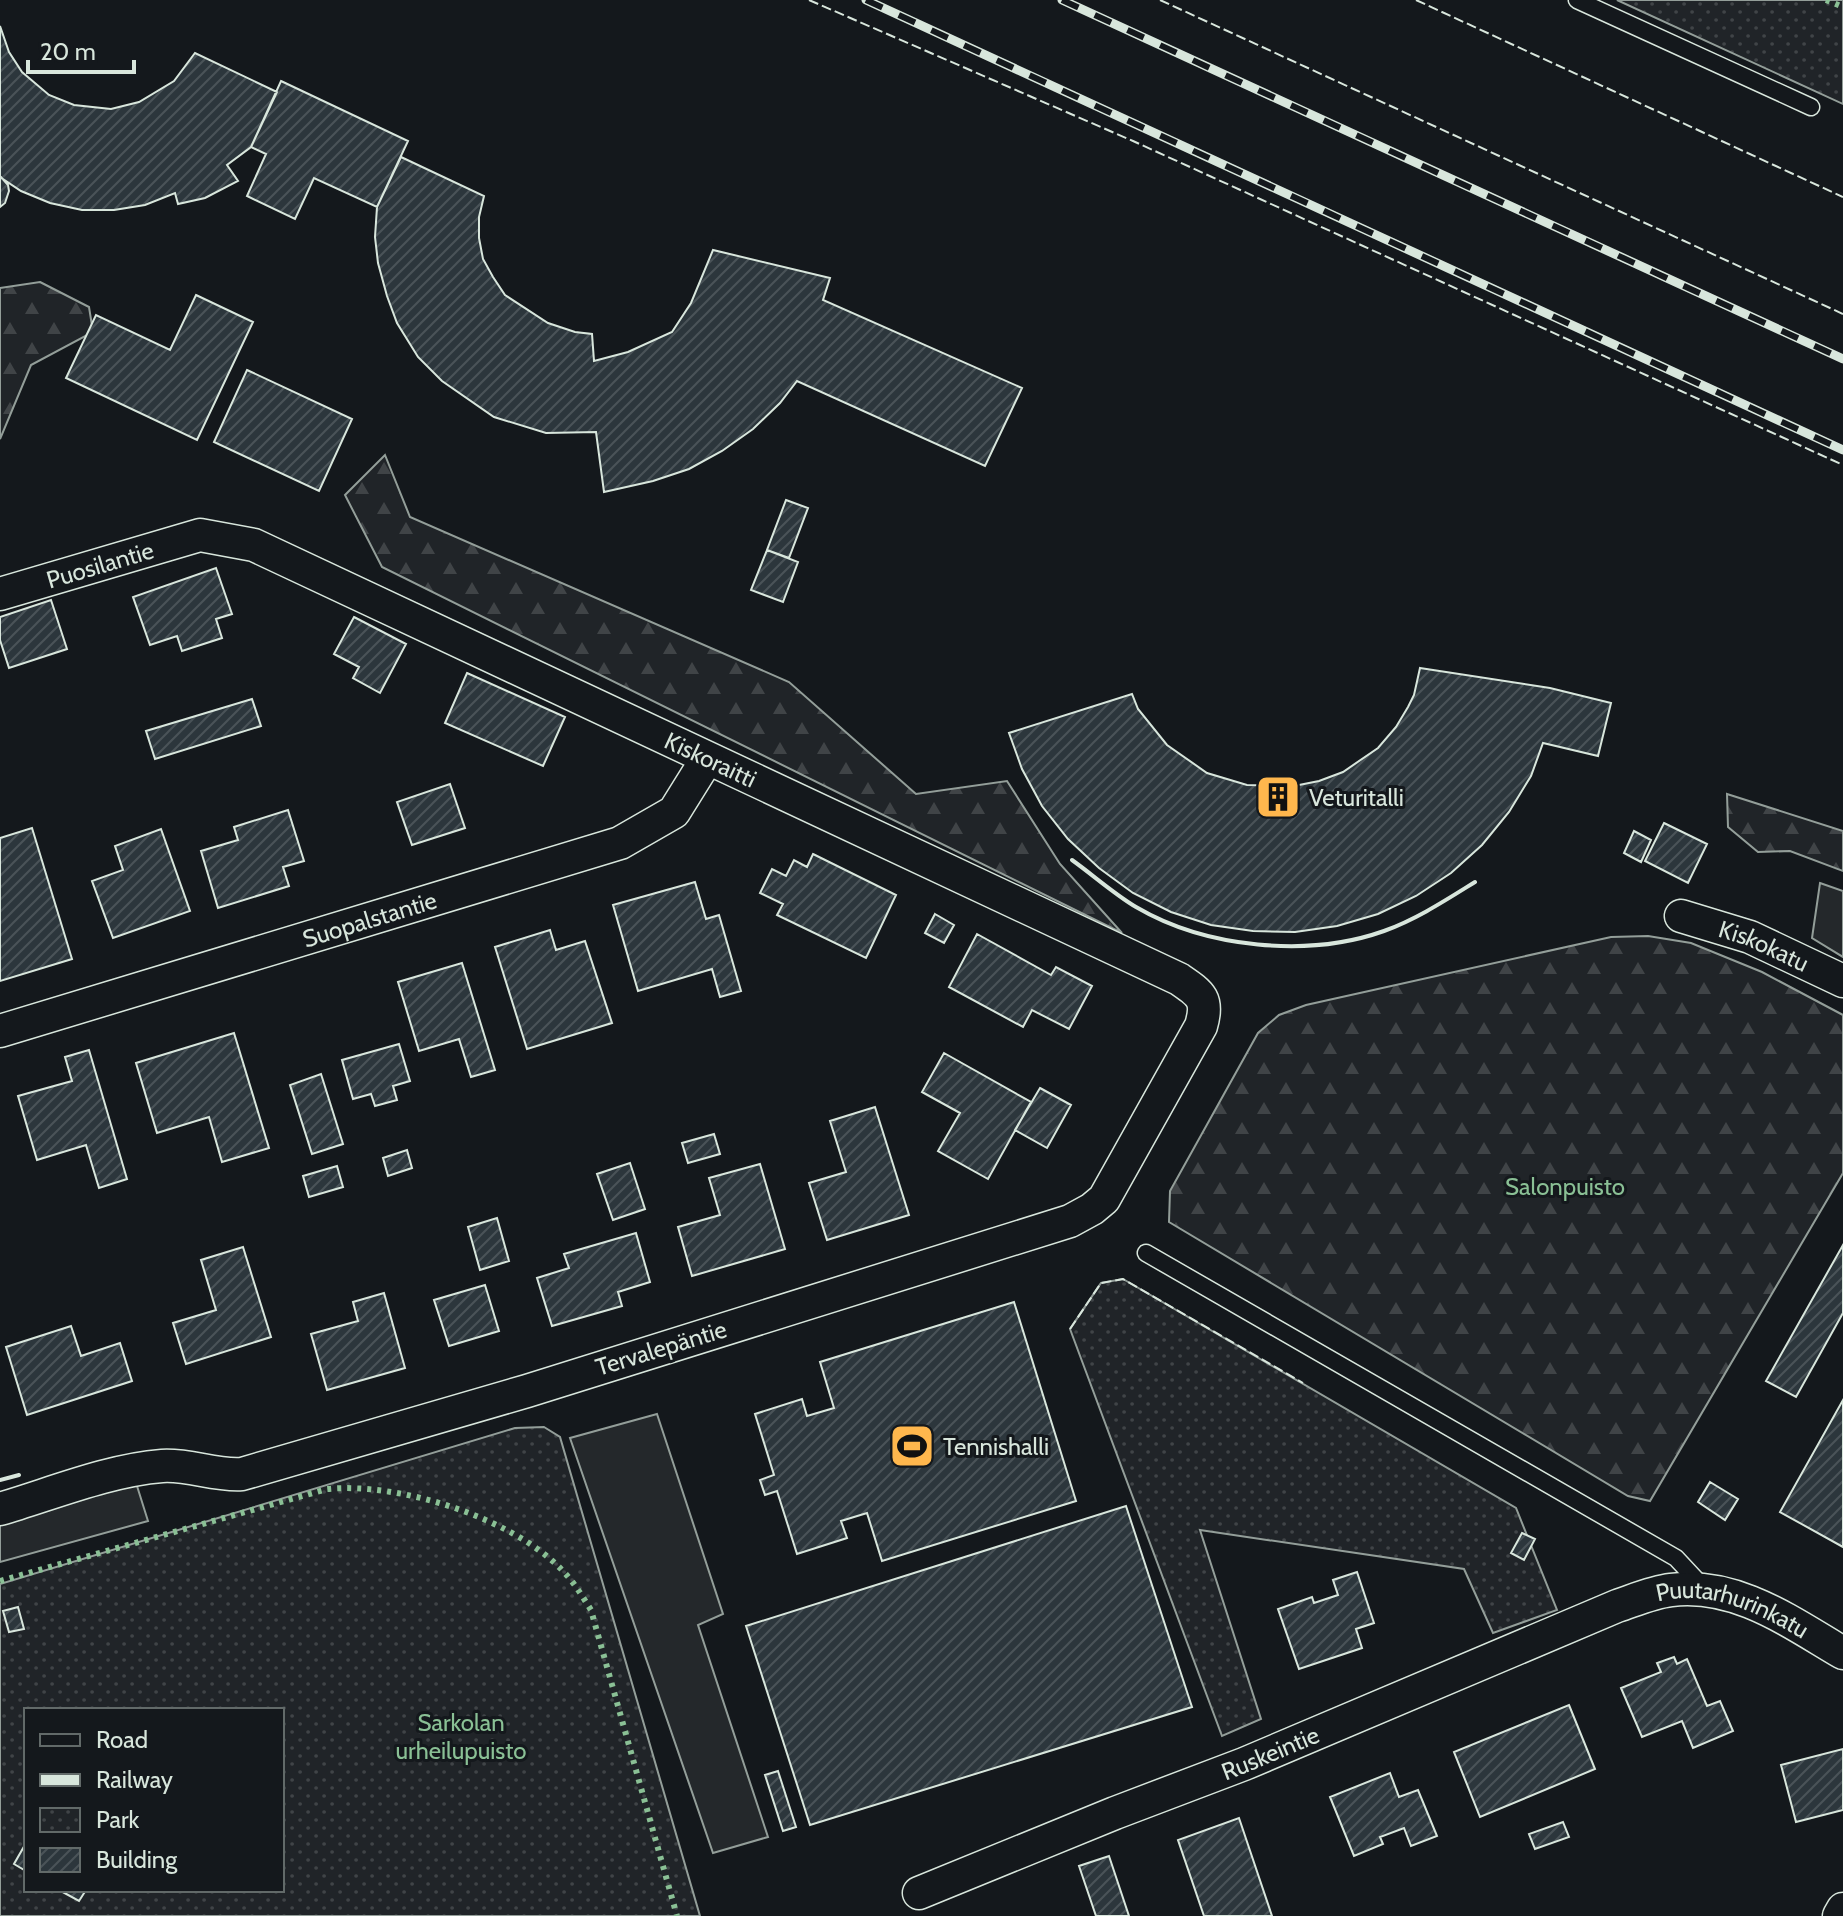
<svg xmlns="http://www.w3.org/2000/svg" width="1843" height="1916" viewBox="0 0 1843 1916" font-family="Cabin,sans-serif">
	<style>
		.forest { fill: url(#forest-firs); stroke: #939e99; stroke-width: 2 }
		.park { fill: url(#park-dots); stroke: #939e99; stroke-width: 2; fill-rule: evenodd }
		.parking { fill: #24282b; stroke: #939e99; stroke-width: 2 }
		.building { fill: url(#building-hatch); stroke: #d8e6dc; stroke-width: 2 }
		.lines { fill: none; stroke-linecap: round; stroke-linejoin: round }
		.lane-casing { stroke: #d8e6dc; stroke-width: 19 }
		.street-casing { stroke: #d8e6dc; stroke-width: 35 }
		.lane { stroke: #14181c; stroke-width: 16 }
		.street { stroke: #14181c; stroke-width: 32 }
		.rail-casing { stroke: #d8e6dc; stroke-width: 9 }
		.rail { stroke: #14181c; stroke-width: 6; stroke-dasharray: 18; stroke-linecap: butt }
		.hedge { stroke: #8ac095; stroke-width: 6; stroke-dasharray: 4 6; stroke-linecap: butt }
		.fence { stroke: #d8e6dc; stroke-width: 2; stroke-dasharray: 10 4; stroke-linecap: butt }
		.wall { stroke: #d8e6dc; stroke-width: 4 }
		.labels { text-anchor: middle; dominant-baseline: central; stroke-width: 6; stroke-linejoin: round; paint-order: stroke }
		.street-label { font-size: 24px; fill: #d8e6dc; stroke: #14181c }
		.poi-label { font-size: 24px; fill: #d8e6dc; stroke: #14181c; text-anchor: start }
		.park-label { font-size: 24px; fill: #8ac095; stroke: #14181c }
	</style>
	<defs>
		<pattern id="forest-firs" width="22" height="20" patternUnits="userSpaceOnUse" patternTransform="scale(2)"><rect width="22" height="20" fill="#202428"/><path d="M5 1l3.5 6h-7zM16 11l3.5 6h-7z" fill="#404447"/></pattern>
		<pattern id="park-dots" width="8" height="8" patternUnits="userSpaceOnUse" patternTransform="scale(2)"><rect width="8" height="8" fill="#202428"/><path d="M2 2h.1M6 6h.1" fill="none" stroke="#404447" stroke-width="1.8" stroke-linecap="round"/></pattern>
		<pattern id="building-hatch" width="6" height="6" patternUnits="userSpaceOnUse" patternTransform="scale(2)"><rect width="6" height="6" fill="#2c363c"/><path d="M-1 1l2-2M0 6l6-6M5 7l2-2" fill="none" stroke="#4a5358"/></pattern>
	</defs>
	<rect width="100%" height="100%" fill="#14181c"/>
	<path class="forest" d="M40,282L89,307L93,332L31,365L0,439V288Z
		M385,455L410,517L789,682L916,794L1007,781L1060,864L1122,933L382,567L345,495Z
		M1727,794L1843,831V871L1790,851L1758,852L1728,827Z
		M1648,936L1691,943L1762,972L1843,1015V1173L1650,1501L1628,1496L1169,1222L1170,1191L1258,1033L1279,1015L1306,1005L1611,937Z"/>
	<path class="park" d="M1617,0H1843V104Z
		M1123,1279L1516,1508L1557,1610L1493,1633L1464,1569L1200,1530L1261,1719L1222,1736L1070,1329L1101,1283Z
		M544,1427L560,1437L700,1916H0V1584L515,1428ZM26,1710H282V1890H26Z"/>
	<path class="parking" d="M1820,883L1843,891V957L1812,938Z
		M657,1414L723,1614L698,1625L768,1837L713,1853L570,1438Z
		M132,1470L148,1521L0,1562V1509Z"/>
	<path class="building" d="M0,26L9,52L22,72L49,95L74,105L111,109L139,102L174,81L195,53L277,92L251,147L227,165L238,181L205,198L178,204L175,193L145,205L114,210H82L50,203L21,191L0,177Z
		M281,81L408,141L377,207L314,178L295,219L247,196L266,154L251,147Z
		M401,157L484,196L479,217V238L483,259L493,277L505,295L548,323L575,332L592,334L594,361L628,352L672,332L691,303L713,250L830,278L823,300L1022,388L985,466L797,381L780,403L753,429L722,451L689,469L653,481L604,492L596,432L546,433L494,417L442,381L418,357L397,323L387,296L378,263L375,237L377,207Z
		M0,176L8,185L9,191L5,203L0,207Z
		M196,295L253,322L197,440L66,378L96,315L170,350Z
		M247,370L352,419L319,491L214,442Z
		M786,500L808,508L789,558L767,550Z
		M767,550L798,562L783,602L751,590Z
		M216,568L232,614L216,619L222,638L182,651L177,636L150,645L133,597Z
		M51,600L67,649L9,668L0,640V617Z
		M354,617L406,644L380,693L353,678L359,667L334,654Z
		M1420,668L1550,688L1611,703L1598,756L1543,743L1531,776L1509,812L1482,845L1451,873L1416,896L1378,914L1337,926L1295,932L1253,931L1211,925L1171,912L1133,893L1099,868L1068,839L1042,806L1022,769L1009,733L1132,694L1138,709L1167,745L1207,773L1247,785L1294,786L1319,781L1343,772L1378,748L1396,727L1408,707L1414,695Z
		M467,673L565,717L543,766L445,723Z
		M252,699L261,726L155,759L146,731Z
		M450,784L465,828L412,845L397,802Z
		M288,810L304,861L283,867L289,886L218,908L201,851L238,840L234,827Z
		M1664,823L1707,844L1688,883L1645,861Z
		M32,828L72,959L0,981V838Z
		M161,829L190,911L113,938L92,881L123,870L115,846Z
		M1634,831L1651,840L1641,862L1624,853Z
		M813,854L896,895L866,958L777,915L783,904L760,893L772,869L786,876L794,860L807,867Z
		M695,882L706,919L719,915L741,991L720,997L712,969L638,991L613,905Z
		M935,914L954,925L944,943L925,933Z
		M550,930L556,950L585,941L612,1023L527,1049L495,947Z
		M977,934L1051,975L1056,967L1092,986L1069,1029L1032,1010L1023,1027L949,987Z
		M462,963L495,1070L471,1077L459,1039L419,1051L398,982Z
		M234,1033L269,1148L222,1162L209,1117L157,1133L136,1063Z
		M399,1044L410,1081L393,1086L397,1100L375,1106L371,1094L353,1099L342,1060Z
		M89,1050L127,1179L99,1188L86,1145L37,1160L18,1096L72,1081L65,1057Z
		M944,1053L1031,1102L988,1179L938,1151L960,1113L922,1092Z
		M321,1074L343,1144L312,1154L290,1085Z
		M1040,1088L1071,1105L1047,1148L1015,1130Z
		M875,1107L909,1215L827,1240L809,1183L846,1172L830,1121Z
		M714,1134L720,1154L688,1163L682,1143Z
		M407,1150L412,1168L388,1176L383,1158Z
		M630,1163L645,1209L613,1220L597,1174Z
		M760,1164L785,1249L692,1276L678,1227L720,1215L709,1178Z
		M337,1166L343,1187L309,1197L303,1176Z
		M497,1218L509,1261L480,1270L468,1227Z
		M636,1233L650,1282L618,1292L622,1306L552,1326L537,1278L569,1268L564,1254Z
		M1843,1245V1313L1796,1397L1766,1381Z
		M243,1247L271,1337L186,1364L173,1323L216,1310L201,1260Z
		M485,1285L499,1331L449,1346L434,1300Z
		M384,1293L405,1368L327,1390L311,1334L358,1321L353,1302Z
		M1014,1302L1076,1501L882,1561L867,1513L841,1521L847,1538L797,1554L777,1491L765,1495L760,1480L774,1475L755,1414L802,1399L807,1416L834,1408L820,1362Z
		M71,1326L81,1356L120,1343L132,1381L27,1415L6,1347Z
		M1843,1400V1547L1780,1512Z
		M1710,1482L1738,1499L1725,1520L1698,1502Z
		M1126,1506L1192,1707L810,1825L746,1626Z
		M1522,1533L1535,1539L1524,1560L1511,1553Z
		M1357,1572L1374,1623L1356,1629L1362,1648L1299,1669L1278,1609L1312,1597L1314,1603L1338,1595L1333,1580Z
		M18,1607L24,1629L9,1632L3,1611Z
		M1674,1657L1677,1664L1687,1659L1707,1706L1720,1701L1733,1731L1693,1748L1682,1721L1642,1737L1621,1688L1661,1672L1657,1663Z
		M1569,1705L1595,1769L1480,1817L1454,1752Z
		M1843,1749V1810L1796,1822L1781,1765Z
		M778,1771L796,1827L783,1831L765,1775Z
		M1390,1773L1399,1797L1418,1790L1437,1836L1411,1846L1404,1828L1380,1837L1383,1844L1354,1856L1330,1797Z
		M1239,1818L1272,1916H1204L1178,1840Z
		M1563,1822L1569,1837L1535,1849L1529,1834Z
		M26,1843V1871L14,1864Z
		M1109,1856L1129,1916H1096L1079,1866Z
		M59,1890H86L79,1901Z"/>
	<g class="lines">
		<g class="lane-casing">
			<path id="lane" d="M1577,0L1811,107
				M1146,1253L1676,1558L1703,1587"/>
		</g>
		<g class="street-casing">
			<g id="street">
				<path id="s1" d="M0,594L200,535L254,545L1179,979C1201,994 1209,999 1201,1026L1104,1199L1092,1209L1070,1221L527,1391L242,1474C215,1476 189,1464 162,1466C109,1470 51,1494 0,1509"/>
				<path id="s2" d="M1681,916L1750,937L1843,981"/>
				<path id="s3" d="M0,1031L620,843L674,812L707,759"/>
				<path id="s4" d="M919,1893L1115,1813L1244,1764L1617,1606C1635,1600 1653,1592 1671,1590C1736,1582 1790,1622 1843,1653"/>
				<path d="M1839,1916L1843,1909"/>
			</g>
		</g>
		<use href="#lane" class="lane"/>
		<use href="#street" class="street"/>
		<g class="rail-casing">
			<path id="rail" d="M866,0L1843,450
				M1062,0L1843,359"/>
		</g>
		<use href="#rail" class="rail"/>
		<path class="hedge" d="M1826,0L1843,7
			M0,1581L327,1489C398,1482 511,1517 562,1570C574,1582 582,1596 591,1610L677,1916"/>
		<path class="fence" d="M809,0L1133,141L1843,465
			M1160,0L1843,314
			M1416,0L1843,197
			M1070,1329L1101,1283L1123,1279L1303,1383"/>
		<path class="wall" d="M1072,860C1093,875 1114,894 1136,907C1206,948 1308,958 1384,931C1417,919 1446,900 1475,882
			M0,1480L19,1475"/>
	</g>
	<defs>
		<g id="building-square" transform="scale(2.3)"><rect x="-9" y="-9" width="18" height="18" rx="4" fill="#ffb74d" stroke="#14181c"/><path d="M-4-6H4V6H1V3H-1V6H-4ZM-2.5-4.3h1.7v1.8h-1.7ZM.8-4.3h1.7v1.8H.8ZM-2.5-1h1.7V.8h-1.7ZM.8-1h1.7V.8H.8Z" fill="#111"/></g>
		<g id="stadium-square" transform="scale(2.3)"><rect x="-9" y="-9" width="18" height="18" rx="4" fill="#ffb74d" stroke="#14181c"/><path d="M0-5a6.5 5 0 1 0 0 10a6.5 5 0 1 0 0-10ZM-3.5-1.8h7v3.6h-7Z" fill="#111"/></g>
	</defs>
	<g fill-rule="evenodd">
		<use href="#building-square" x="1278" y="797"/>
		<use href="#stadium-square" x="912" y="1446"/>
	</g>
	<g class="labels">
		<g class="street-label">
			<text stroke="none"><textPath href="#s1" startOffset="104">Puosilantie</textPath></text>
			<text stroke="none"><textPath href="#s1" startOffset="768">Kiskoraitti</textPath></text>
			<text stroke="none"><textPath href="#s3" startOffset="386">Suopalstantie</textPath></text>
			<text stroke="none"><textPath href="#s2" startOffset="88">Kiskokatu</textPath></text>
			<text transform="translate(661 1348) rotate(-17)">Tervalepäntie</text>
			<text stroke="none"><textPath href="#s4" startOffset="876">Puutarhurinkatu</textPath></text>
			<text stroke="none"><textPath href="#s4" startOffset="378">Ruskeintie</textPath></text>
		</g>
		<g class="poi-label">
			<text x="1309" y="797">Veturitalli</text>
			<text x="943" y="1446">Tennishalli</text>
		</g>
		<g class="park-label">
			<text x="1565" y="1186">Salonpuisto</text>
			<text x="461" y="1722">Sarkolan<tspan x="461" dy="28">urheilupuisto</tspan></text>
		</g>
	</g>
	<rect x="24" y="1708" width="260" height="184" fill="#14181c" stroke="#626a69" stroke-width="2"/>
	<rect x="40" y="1734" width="40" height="12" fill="#14181c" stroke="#626a69" stroke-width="2"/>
	<text x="96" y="1748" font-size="24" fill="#d8e6dc">Road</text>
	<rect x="40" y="1774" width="40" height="12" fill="#d8e6dc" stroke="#626a69" stroke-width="2"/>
	<text x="96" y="1788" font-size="24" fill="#d8e6dc">Railway</text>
	<rect x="40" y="1808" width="40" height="24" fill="url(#park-dots)" stroke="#626a69" stroke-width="2"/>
	<text x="96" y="1828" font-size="24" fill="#d8e6dc">Park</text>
	<rect x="40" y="1848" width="40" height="24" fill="url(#building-hatch)" stroke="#626a69" stroke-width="2"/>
	<text x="96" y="1868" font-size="24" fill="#d8e6dc">Building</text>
	<path d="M28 60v12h106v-12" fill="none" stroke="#d8e6dc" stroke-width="4"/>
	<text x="40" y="60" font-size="24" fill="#d8e6dc" stroke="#14181c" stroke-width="6" paint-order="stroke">20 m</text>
</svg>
